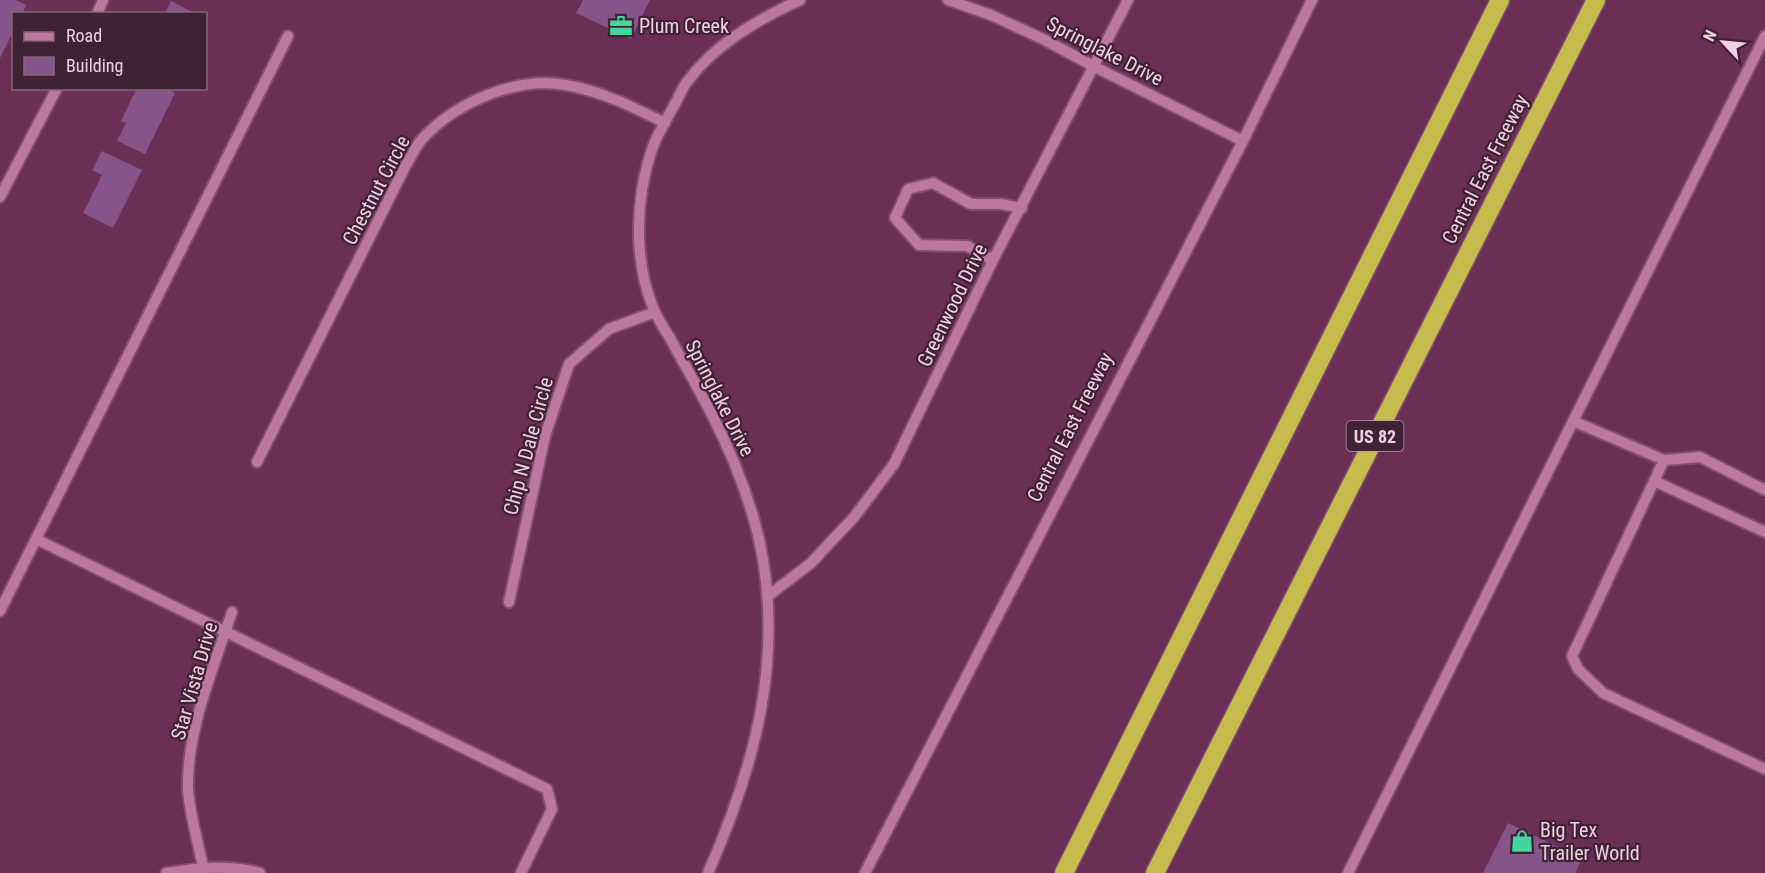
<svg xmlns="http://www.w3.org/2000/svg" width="1765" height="873" viewBox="0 0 1765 873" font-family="'Roboto Condensed',sans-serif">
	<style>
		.building { fill: #86558a }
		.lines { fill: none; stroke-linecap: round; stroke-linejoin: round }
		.minor-casing { stroke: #824e70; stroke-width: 14 }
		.highway-casing { stroke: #824e70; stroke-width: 21 }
		.minor { stroke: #bc78a0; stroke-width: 10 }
		.highway { stroke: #c6bb4c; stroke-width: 18 }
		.labels { text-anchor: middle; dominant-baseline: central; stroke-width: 4.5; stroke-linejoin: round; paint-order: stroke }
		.shield { fill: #3f2334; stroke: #bd9bae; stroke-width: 1.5 }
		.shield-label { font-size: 18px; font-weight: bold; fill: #f3cee2 }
		.poi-label { font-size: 20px; fill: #f3cee2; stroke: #3f2334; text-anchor: start }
		.street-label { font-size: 20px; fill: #f3cee2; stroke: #3f2334 }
	</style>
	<rect width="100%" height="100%" fill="#6b2e55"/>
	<path class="building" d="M0,0H16L26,5L22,14H14V30L0,58Z
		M583,0H650L631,39L576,13Z
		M171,1L196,14H165Z
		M137,88H165L175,93L145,154L117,141L126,123L121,121Z
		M102,151L142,170L113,228L83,213L102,175L92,170Z
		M1508,823L1582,859L1575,873H1483Z"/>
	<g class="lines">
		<g class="minor-casing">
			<path id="minor" d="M948,0L991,15L1045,40L1095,67L1243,141
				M97,14L103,0
				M0,197L57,88
				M993,260L967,246L919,245L895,218L908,189L933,183L971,204H1001L1022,208
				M1573,421L1664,460L1572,656L1578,669L1603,693L1765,769
				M1664,460L1700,457L1765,490
				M257,462L406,165C412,156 416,145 423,138C457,102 516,76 566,85C601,91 633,107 665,123
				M1654,481L1765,532
				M36,539L547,789L552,809L521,873
				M768,596L811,563L855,516L894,464L993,260L1128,0
				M509,602L545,436L569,364L609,329L655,312
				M0,611L288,36
				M203,867C198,842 190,815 188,790C186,732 214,666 232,612
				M166,873C197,868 229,864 260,873
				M708,873C755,766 785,657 759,539C749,497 732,454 712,415C699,389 684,364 670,338C665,330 659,321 655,312C633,263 635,199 652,149C657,135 665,122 672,109C677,101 681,91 686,83C715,44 757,20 800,0
				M865,873L1243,141L1312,0
				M1348,873L1765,36"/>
		</g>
		<g class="highway-casing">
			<path id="highway" d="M1064,873L1500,0
				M1155,873L1596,0"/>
		</g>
		<use href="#minor" class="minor"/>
		<use href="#highway" class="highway"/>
	</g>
	<defs>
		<g id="office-bare" transform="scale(1.8)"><path d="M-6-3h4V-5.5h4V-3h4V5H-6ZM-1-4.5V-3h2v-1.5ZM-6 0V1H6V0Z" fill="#46d49e" stroke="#3f2334" stroke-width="2.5" paint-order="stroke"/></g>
		<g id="shop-bare" transform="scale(1.8)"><path d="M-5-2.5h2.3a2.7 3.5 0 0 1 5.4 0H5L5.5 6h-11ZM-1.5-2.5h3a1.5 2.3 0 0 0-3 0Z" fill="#46d49e" stroke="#3f2334" stroke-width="2.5" paint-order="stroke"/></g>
	</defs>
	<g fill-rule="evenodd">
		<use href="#office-bare" x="621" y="26"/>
		<use href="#shop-bare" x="1522" y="841"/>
	</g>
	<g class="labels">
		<rect class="shield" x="1346.5" y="421" width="57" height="30" rx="4.5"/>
		<g class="shield-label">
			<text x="1375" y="436">US 82</text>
		</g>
		<g class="poi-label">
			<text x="639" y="26">Plum Creek</text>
			<text x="1540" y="830">Big Tex<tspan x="1540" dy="23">Trailer World</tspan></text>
		</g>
		<g class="street-label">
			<text transform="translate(1105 51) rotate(27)">Springlake Drive</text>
			<text transform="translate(1485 169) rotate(-63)">Central East Freeway</text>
			<text transform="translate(376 190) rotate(-62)">Chestnut Circle</text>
			<text transform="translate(952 305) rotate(-64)">Greenwood Drive</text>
			<text transform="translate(720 398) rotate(63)">Springlake Drive</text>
			<text transform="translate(1070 427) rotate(-63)">Central East Freeway</text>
			<text transform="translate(528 446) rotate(-75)">Chip N Dale Circle</text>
			<text transform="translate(194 681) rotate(-74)">Star Vista Drive</text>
		</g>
	</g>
	<rect x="12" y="12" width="195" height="78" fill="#3f2334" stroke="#87677a" stroke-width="1.5"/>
	<rect x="24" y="32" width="30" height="9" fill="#bc78a0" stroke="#87677a" stroke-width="1.5"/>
	<text x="66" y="42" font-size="18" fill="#f3cee2">Road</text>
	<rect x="24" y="57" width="30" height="18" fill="#86558a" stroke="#87677a" stroke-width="1.5"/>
	<text x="66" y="72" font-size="18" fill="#f3cee2">Building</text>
	<g transform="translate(1723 42) rotate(296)" stroke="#3f2334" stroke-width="4.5" paint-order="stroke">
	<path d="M0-4.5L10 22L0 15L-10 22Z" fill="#f3cee2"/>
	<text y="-9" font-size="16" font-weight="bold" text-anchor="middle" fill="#f3cee2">N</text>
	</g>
</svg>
